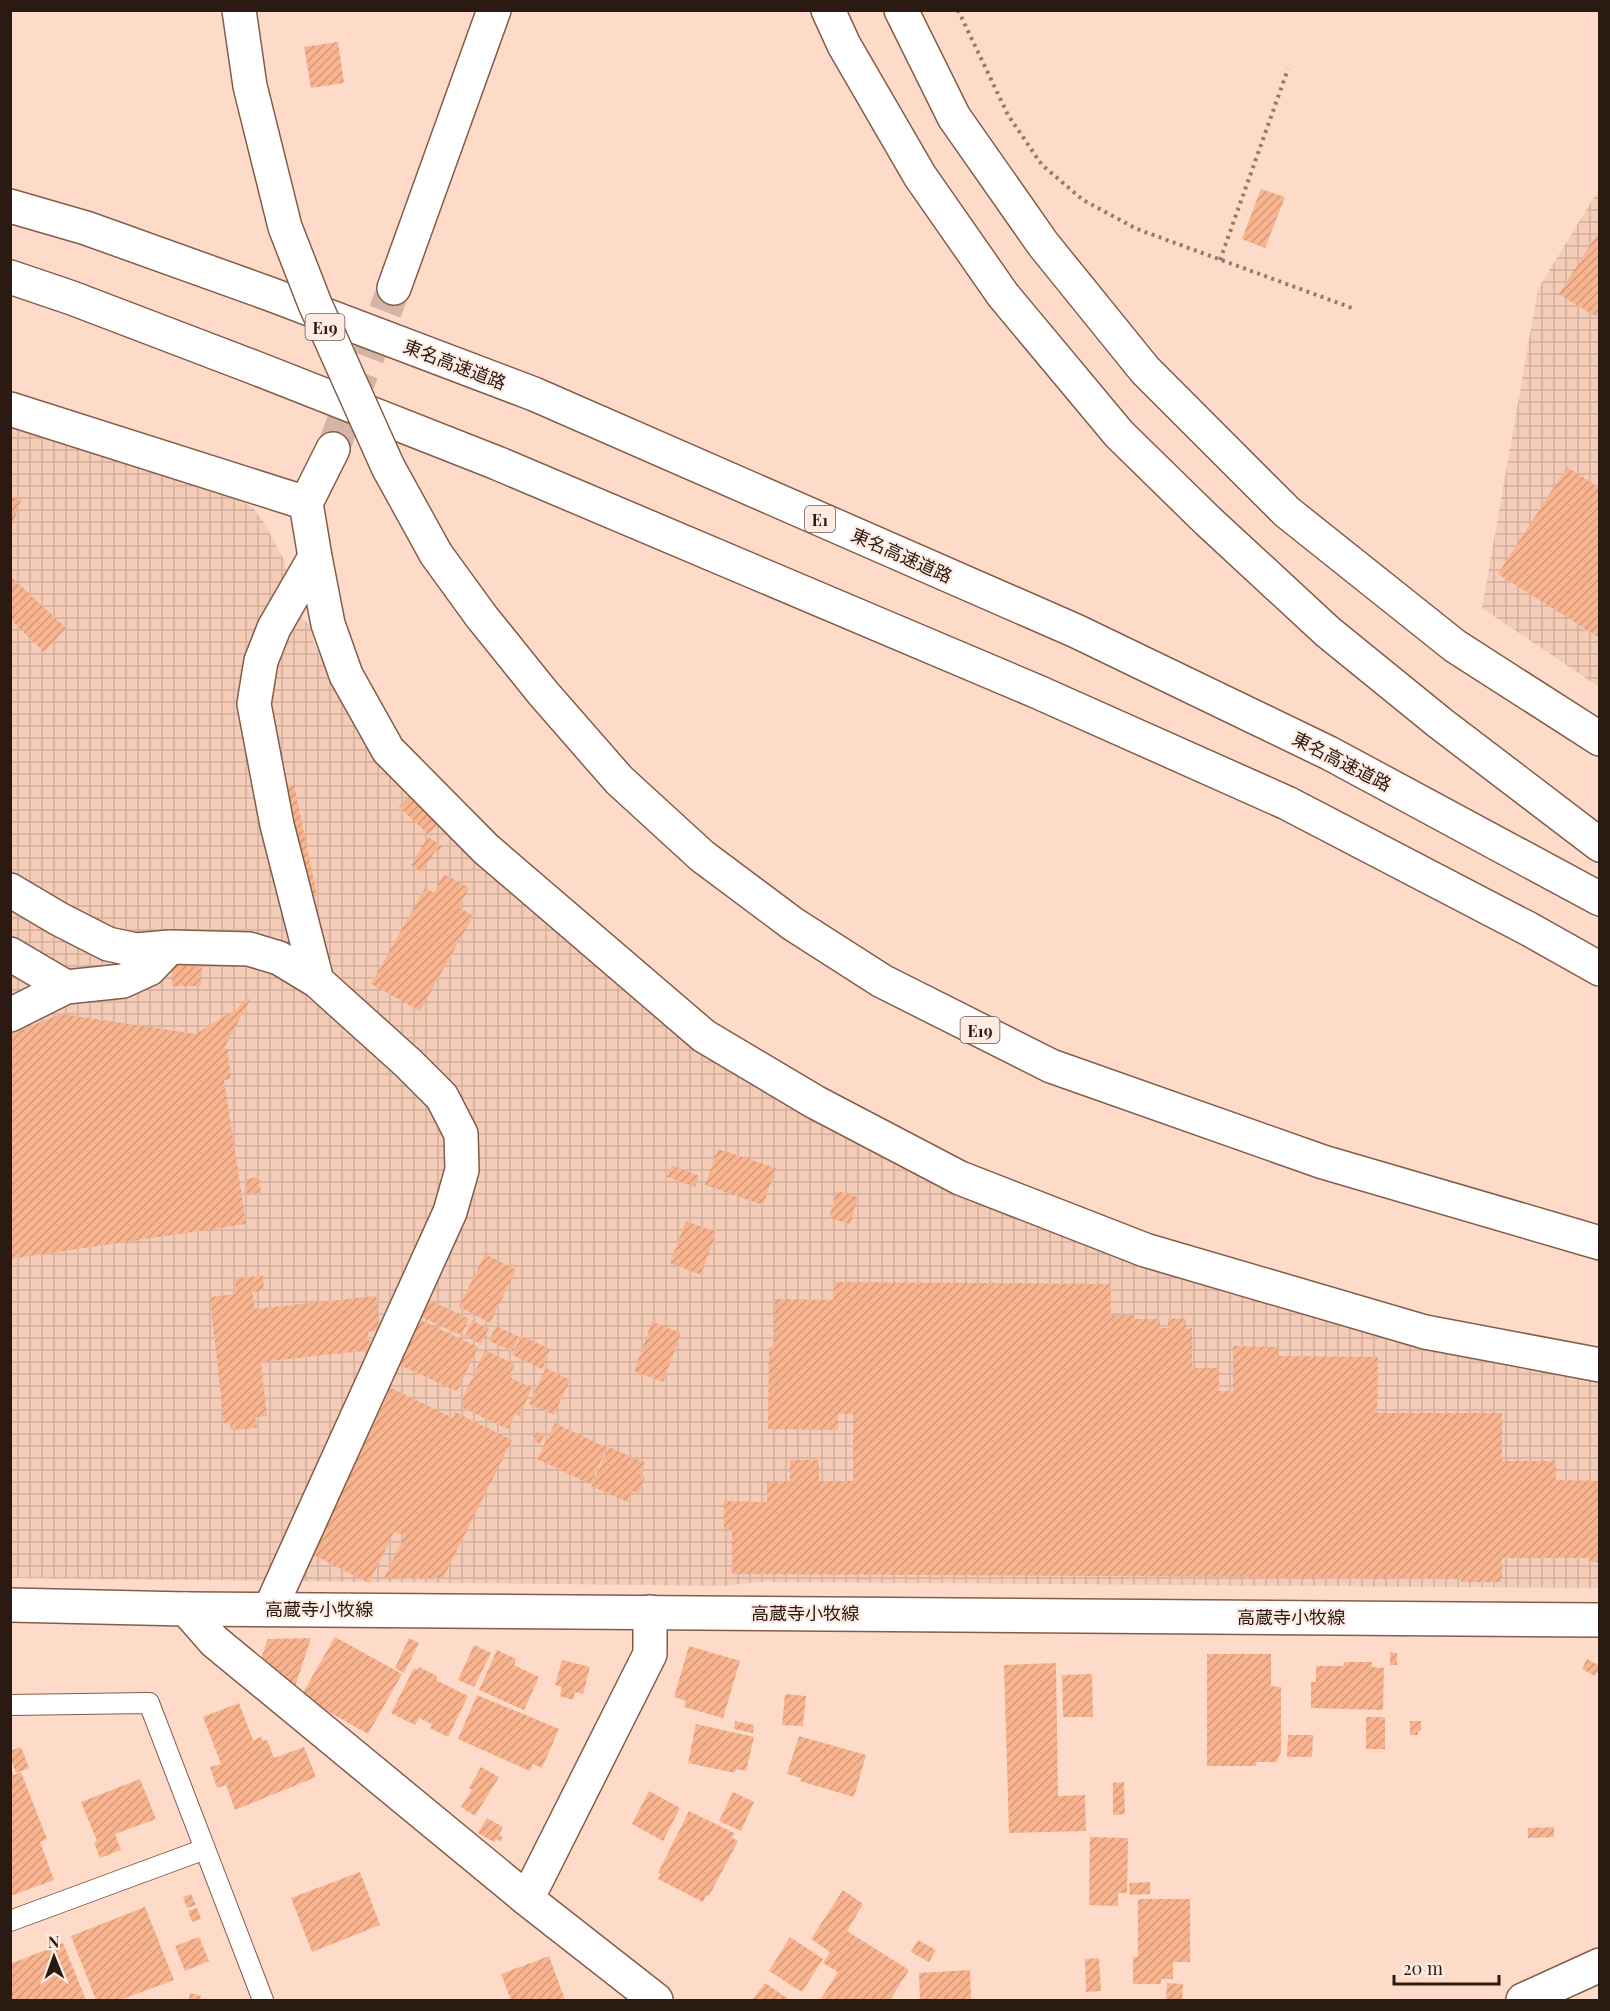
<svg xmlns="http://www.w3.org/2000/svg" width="1610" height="2011" viewBox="0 0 1610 2011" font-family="'Playfair Display','Noto Sans JP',serif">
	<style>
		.industrial { fill: url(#industrial-grid) }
		.building { fill: url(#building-hatch) }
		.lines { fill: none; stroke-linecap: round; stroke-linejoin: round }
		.minor-tunnel { stroke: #d4b4a4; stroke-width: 33; stroke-dasharray: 33 16; stroke-linecap: butt }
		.service-casing { stroke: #835d4a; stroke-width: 22 }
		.minor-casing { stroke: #835d4a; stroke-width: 36 }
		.secondary-casing { stroke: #835d4a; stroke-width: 36 }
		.motorway-casing { stroke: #835d4a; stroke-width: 36 }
		.path { stroke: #947b6e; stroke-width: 4; stroke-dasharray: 3 4.5; stroke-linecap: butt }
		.service { stroke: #fff; stroke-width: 20 }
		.minor { stroke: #fff; stroke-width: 33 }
		.secondary { stroke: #fff; stroke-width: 33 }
		.motorway { stroke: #fff; stroke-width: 33 }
		.motorway-bridge-casing { stroke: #835d4a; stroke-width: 36; stroke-linecap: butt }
		.motorway-bridge { stroke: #fff; stroke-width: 33 }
		.labels { text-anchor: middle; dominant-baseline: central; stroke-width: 4.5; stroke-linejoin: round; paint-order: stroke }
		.shield { fill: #feece3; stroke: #6a5951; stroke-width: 1.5 }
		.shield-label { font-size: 16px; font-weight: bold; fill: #2a1a12 }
		.street-label { font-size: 18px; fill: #2a1a12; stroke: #feece3 }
	</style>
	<defs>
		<pattern id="industrial-grid" width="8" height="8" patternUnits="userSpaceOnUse" patternTransform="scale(1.5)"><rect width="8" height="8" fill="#f5ccb8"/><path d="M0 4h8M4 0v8" fill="none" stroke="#d2af9d"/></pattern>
		<pattern id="building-hatch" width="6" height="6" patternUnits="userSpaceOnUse" patternTransform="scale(1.5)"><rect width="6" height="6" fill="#f8b38f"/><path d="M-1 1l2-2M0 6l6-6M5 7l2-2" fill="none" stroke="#d5997a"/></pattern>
	</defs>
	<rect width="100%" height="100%" fill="#fedbc9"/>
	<path class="industrial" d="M1599,189V687L1482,608L1538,289Z
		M10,422L237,498L254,509L265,524L285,562L289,586L298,615L311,626L313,641L342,702L715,1056L1340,1322L1599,1381V1588L755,1582L726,1586L11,1578Z"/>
	<path class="building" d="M338,42L344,83L311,88L304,47Z
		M1261,189L1285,197L1265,248L1242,239Z
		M1600,230V319L1559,294Z
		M1567,467L1600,488V638L1498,574Z
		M10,497L21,500L11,529H10Z
		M10,576L66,628L44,652L10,619Z
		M294,785L317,896L306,898L282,787Z
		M411,795L439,824L428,834L399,807Z
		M428,837L442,846L438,852L436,850L422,872L411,865Z
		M444,874L469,888L459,907L473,916L420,1011L371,984L425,888L434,893Z
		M172,962L202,963L201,986H172Z
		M247,997L250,1000L224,1048L229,1050L228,1054L231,1079L224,1080L246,1224L10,1259V1034L62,1014L196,1034L237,1009Z
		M718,1149L776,1168L763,1205L705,1185Z
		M672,1165L699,1176L695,1187L667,1177Z
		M259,1177L261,1193L247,1194L246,1179Z
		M837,1191L858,1197L850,1224L829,1218Z
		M686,1221L716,1232L701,1275L670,1263Z
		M485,1254L516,1270L490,1323L459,1307Z
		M263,1276L264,1291L252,1292L255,1309L376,1296L380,1330L368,1332L371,1350L261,1362L267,1416L255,1417L257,1428L231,1430L230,1422L224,1423L210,1297L236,1294L235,1278Z
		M833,1282L1111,1284V1315H1133V1319H1160V1328H1168V1318L1186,1319V1329L1192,1328V1368H1219V1391H1233V1346L1277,1347V1356L1378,1357L1377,1413H1502V1461H1556V1480L1600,1481L1599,1562H1589V1558H1502V1582H1461V1578L732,1574V1529H724V1501L767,1502V1482H790V1460H819V1481H853V1414H838V1430L768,1429L769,1347H774L775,1299L833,1300Z
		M427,1299L469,1319L461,1335L419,1316Z
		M418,1319L478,1347L457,1391L397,1364Z
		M472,1321L489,1328L481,1344L465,1336Z
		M652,1322L681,1333L663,1382L634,1371Z
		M496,1326L519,1337L513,1351L489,1341Z
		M521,1336L550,1349L542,1369L512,1355Z
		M485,1350L515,1364L509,1377L532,1388L519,1416L515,1414L508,1429L461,1407L464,1401L462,1400Z
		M546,1368L570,1380L554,1415L529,1404Z
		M391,1388L453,1418L455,1412L512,1440L443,1578H384L405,1535L394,1532L369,1583L312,1554Z
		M555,1423L607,1448L590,1484L537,1459Z
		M537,1432L544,1435L540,1444L533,1440Z
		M609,1447L645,1463L640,1474L645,1477L638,1494L632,1491L627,1502L591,1486Z
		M335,1637L402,1674L368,1734L301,1696Z
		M311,1638L295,1687L260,1661L268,1639Z
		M409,1638L419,1643L404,1673L395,1668Z
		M474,1645L491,1653L474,1687L458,1680Z
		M689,1646L740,1661L723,1718L684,1707L686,1701L674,1697Z
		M497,1650L516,1659L514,1665L539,1677L524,1710L479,1690Z
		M1390,1652L1397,1653V1665H1390Z
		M1207,1654H1271V1686L1281,1687V1752L1276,1762H1256V1766H1207Z
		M1587,1659L1600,1666L1595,1676L1582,1669Z
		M562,1660L590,1667L583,1694L575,1692L573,1700L560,1696L562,1687L555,1685Z
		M1344,1662H1372V1667L1384,1668L1383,1710L1311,1708V1682H1316V1666H1343Z
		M1056,1663L1058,1796L1085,1795L1086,1831L1009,1833L1004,1665Z
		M419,1667L437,1676L436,1680L468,1696L448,1737L430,1728L432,1724L419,1718L415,1725L391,1713L414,1668L418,1670Z
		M1092,1674L1093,1717H1063L1062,1675Z
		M785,1694L806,1696L803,1726L782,1725Z
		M477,1695L559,1729L542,1768L533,1764L530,1771L458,1739Z
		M239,1703L253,1740L261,1737L263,1741L267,1740L274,1758L304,1747L316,1777L235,1810L226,1785L217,1788L210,1767L221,1764L203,1717Z
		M1366,1717H1385V1749H1366Z
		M735,1721L754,1725L753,1733L734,1729Z
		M1410,1721H1421V1730L1418,1731V1735H1410Z
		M696,1724L754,1737L746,1771L736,1769L735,1773L688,1763Z
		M1288,1735H1313L1312,1757H1287Z
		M799,1736L866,1755L854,1797L800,1781L801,1778L787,1774Z
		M21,1747L29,1768L16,1773L10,1758V1751Z
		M10,1766L14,1775L21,1772L47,1839L40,1842L54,1880L10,1896Z
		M481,1767L499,1777L475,1816L461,1807L472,1790L469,1788Z
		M140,1779L156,1819L115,1834L121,1850L100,1858L94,1842L97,1841L81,1802Z
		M1124,1782L1125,1814L1113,1815V1783Z
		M649,1791L680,1808L663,1841L632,1824Z
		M733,1792L754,1802L741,1831L719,1821Z
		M689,1811L734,1833L732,1838L738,1841L709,1896L706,1895L703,1902L658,1879L661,1874L658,1873Z
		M487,1818L503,1827L499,1835L503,1837L500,1841L496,1839L494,1842L478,1833Z
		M1554,1827V1837L1528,1838V1828Z
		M1090,1837L1128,1838L1127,1893H1118V1906L1089,1905Z
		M360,1872L380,1925L312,1952L291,1898Z
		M1150,1882V1894L1130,1895L1129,1883Z
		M843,1890L863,1904L847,1931L909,1970L890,2000H820L838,1972L823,1963L830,1952L811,1939Z
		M191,1894L196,1905L187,1908L183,1897Z
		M1138,1899H1190V1962H1173V1979H1161V1984H1133V1957H1138Z
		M145,1907L174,1980L120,2000H96L71,1936Z
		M197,1908L201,1919L192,1922L188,1911Z
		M199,1937L209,1961L185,1971L175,1946Z
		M790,1937L823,1959L802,1992L769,1971Z
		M918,1940L936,1950L929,1962L911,1952Z
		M63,1943L86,2000H10V1964Z
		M549,1956L565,2000H511L501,1974Z
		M1099,1958L1101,1991L1086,1992L1085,1959Z
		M970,1970L971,2000H920L919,1973Z
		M765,1983L790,2000H752Z
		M1167,1983L1183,1984L1182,2000H1166Z
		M190,1993L201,1996L200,2000H189Z"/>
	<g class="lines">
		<path class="minor-tunnel" d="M333,449L394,288"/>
		<g class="service-casing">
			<path id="service" d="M10,1705L149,1703L263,2000
				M10,1921L205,1849"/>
		</g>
		<g class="minor-casing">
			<path id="minor" d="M901,10L954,117L1043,244L1145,370L1287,512L1455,646L1600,739
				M394,288L494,10
				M10,409L306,503
				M333,449L306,503L315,557L328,624L346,675L388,750L486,849L704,1036L815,1102L960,1178L1145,1250L1425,1332L1600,1365
				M315,557L274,628L261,661L254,704L277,825L317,981
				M10,890L59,919L108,944L136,950L170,947L249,949L279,958L317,981L408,1063L442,1097L461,1134L462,1170L450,1212L270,1609
				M10,954L66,987
				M10,1015L66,987L123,981L149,969L170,947
				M186,1609L214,1641L527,1899L656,2000
				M527,1899L650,1654V1612
				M1523,2000L1600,1965"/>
		</g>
		<g class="secondary-casing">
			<path id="secondary" d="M10,1605L186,1609L1600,1620"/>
		</g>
		<g class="motorway-casing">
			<path id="motorway" d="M828,10L844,45L920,176L1003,295L1119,434L1208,521L1328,632L1440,723L1600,845
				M10,206L86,228L270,294L534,394L1076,631L1329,753L1600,899
				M10,277L72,298L253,367L497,463L1038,692L1287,803L1527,928L1600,969
				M481,616L543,693L619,780L702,856L793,924L882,981L1051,1066L1323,1162L1600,1243"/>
		</g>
		<path class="path" d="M958,10L1008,115L1042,165L1083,200L1137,229L1352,308
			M1220,260L1288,69"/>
		<use href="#service" class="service"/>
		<use href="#minor" class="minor"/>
		<use href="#secondary" class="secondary"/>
		<use href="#motorway" class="motorway"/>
		<g class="motorway-bridge-casing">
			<path id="motorway-bridge" d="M239,10L250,86L285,227L315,304L388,467L436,554L481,616"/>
		</g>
		<use href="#motorway-bridge" class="motorway-bridge"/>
	</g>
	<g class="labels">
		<g class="shield">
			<rect x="305.5" y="314" width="39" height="26" rx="4.5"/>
			<rect x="805" y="506" width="30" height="26" rx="4.5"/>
			<rect x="960.5" y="1017" width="39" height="26" rx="4.5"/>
		</g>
		<g class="shield-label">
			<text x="325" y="327">E19</text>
			<text x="820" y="519">E1</text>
			<text x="980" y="1030">E19</text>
		</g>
		<g class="street-label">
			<text transform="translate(455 364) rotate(21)">東名高速道路</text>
			<text transform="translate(902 555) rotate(24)">東名高速道路</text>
			<text transform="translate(1342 761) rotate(27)">東名高速道路</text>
			<text x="319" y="1609">高蔵寺小牧線</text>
			<text x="805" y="1613">高蔵寺小牧線</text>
			<text x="1291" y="1617">高蔵寺小牧線</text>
		</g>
	</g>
	<rect width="1610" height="2011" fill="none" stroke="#2a1a12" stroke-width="24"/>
	<g transform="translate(54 1957) rotate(359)" stroke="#feece3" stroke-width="4.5" paint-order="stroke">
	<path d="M0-4.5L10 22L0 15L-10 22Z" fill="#2a1a12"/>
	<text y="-9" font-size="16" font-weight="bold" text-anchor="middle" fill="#2a1a12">N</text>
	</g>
	<path d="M1394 1975v9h105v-9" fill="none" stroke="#2a1a12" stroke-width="3"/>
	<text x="1403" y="1975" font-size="18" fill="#2a1a12" stroke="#feece3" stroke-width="4.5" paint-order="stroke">20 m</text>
</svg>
